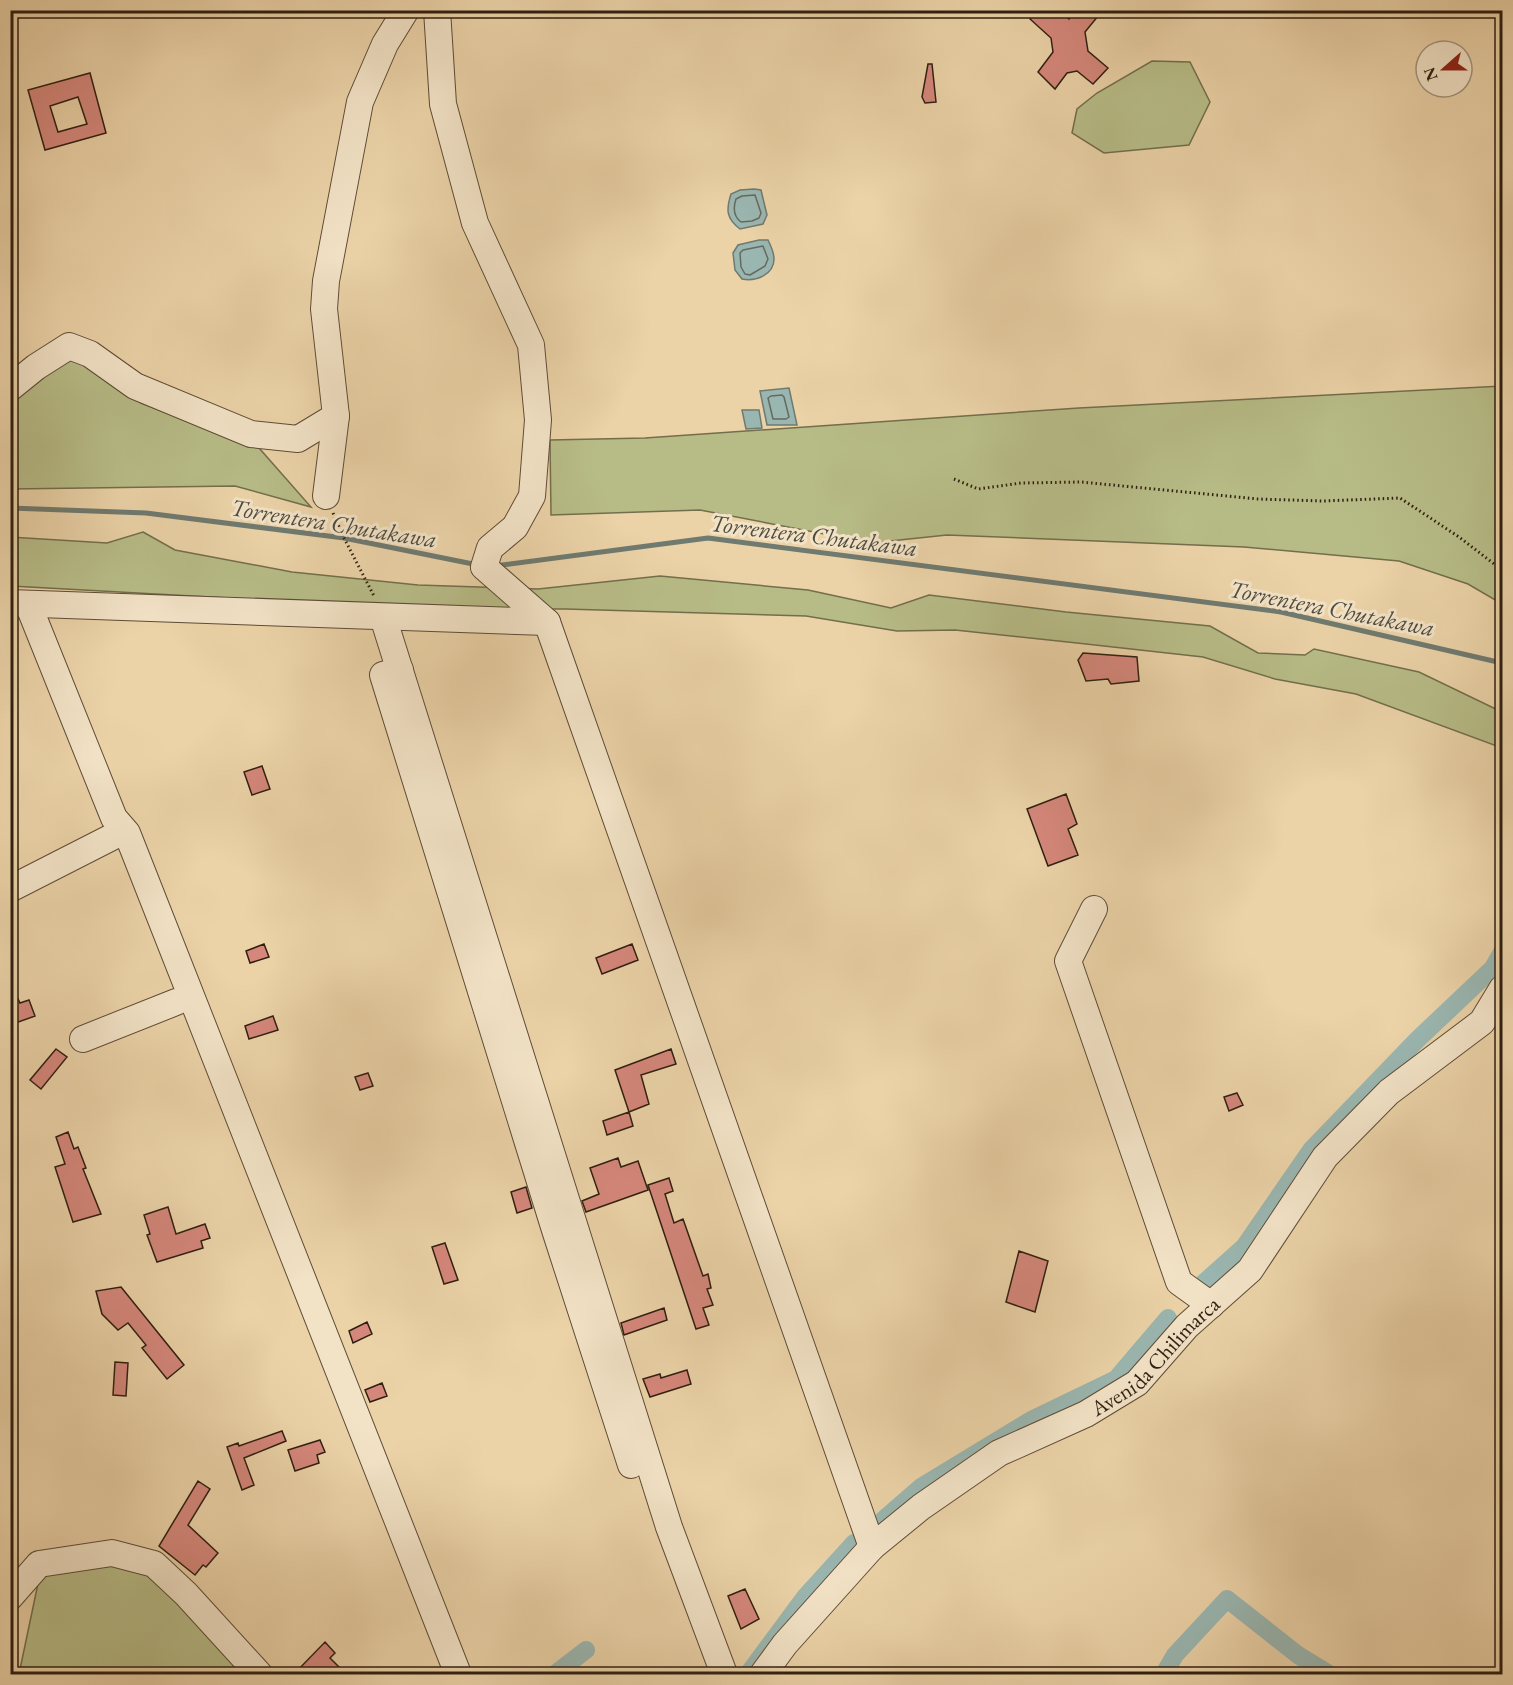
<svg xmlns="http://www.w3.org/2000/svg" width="1513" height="1685" viewBox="0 0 1513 1685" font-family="'EB Garamond',serif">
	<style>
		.green { fill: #b7bc87; stroke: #736e4c; stroke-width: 1.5 }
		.water { fill: #9ab6b0; stroke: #6f7a70; stroke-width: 1.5 }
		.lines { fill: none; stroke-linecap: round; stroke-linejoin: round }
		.shore { stroke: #646a60; stroke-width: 1.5 }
		.stream { stroke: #6f7a70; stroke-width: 5 }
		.canal { stroke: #9ab6b0; stroke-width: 18 }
		.building { fill: #d5877b; stroke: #2f1f10; stroke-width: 1.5; fill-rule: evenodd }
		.minor-casing { stroke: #5e4c36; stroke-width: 28 }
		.path { stroke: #2f1f10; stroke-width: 3; stroke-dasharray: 1.5 3; stroke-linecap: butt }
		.minor { stroke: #f2e2c6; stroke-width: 26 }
		.labels { text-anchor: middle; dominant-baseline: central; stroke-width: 6; stroke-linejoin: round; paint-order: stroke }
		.street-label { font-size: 22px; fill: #2f1f10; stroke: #f2e2c6 }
		.water-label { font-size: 24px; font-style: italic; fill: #4f4c40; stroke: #f2e2c6 }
	</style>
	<rect width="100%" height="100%" fill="#ebd2a7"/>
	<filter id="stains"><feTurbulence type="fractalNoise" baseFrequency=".00333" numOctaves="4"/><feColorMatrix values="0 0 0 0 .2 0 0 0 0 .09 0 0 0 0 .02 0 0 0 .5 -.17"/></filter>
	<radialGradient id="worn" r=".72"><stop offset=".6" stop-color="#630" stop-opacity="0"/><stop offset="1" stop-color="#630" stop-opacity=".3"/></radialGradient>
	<path class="green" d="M1152,61L1190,62L1210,102L1189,145L1104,153L1072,133L1077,109L1097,93Z
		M71,358L107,378L141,403L259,448L311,507L235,486L11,489L10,397Z
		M1502,386V604L1468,584L1399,561L1244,547L947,535L871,543L700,510L551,515L550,440L645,438L1079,408Z
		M143,532L175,550L292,572L418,585L538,589L660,576L808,590L891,608L929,595L1066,612L1210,626L1258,653L1305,655L1314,649L1419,672L1502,712V748L1356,694L1275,679L1203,657L1077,643L955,630L897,631L806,616L565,609H429L11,586L10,537L107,543Z
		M100,1563L151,1575L246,1674H19L40,1574Z"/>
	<path class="water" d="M754,189L761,190L767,215L763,224L740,229C726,218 726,210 731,194L740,190Z
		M759,240H768C771,246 774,252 774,259C774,275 755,282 742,279L735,270L733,253L738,245Z
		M789,388L797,425H767L760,391Z
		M742,410H759L762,428L746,429Z"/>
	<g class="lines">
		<path class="shore" d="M755,195L761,213L759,218L752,221L741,222C733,216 733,208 736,199L742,196Z
			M763,246L768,259L765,266L750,275L745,274L741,267L740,253L743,250Z
			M782,395L784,397L789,417L786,419H773L768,398L771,396Z"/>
		<path class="stream" d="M10,508L146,513L344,538L478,565
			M494,566L708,538L1281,612L1502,663"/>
		<path class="canal" d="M1198,1288L1244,1247L1311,1150L1417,1040L1493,968L1502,952
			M883,1520L921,1487L1033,1419L1116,1379L1168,1318
			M555,1674L586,1650
			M748,1674L805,1597L854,1543
			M1164,1674L1175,1655L1227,1599L1298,1655L1329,1674"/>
	</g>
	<path class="building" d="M1036,10H1059L1069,19L1073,10H1103L1085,32L1088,51L1108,68L1093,84L1077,71L1067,73L1055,89L1038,72L1053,52L1051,38L1030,19Z
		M928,64H932L936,102L925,103L922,97Z
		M90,73L106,133L45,150L28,90ZM78,97L87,124L58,132L50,106Z
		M1083,653L1137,657L1139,681L1111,684L1108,679L1086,681L1078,660Z
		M262,766L270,789L252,795L244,772Z
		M1066,794L1077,824L1068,829L1078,855L1048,866L1027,809Z
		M264,944L269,957L250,963L246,951Z
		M632,944L638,960L602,974L596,958Z
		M10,982L20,1003L29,1000L35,1016L10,1025Z
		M273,1016L278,1030L249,1039L245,1026Z
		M56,1049L67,1057L41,1089L30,1080Z
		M671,1049L676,1064L641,1075L649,1104L629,1112L615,1070Z
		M368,1073L373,1086L360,1090L355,1077Z
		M1237,1093L1243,1105L1229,1111L1224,1097Z
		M629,1112L633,1126L607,1135L603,1121Z
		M68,1132L74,1149L78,1147L86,1168L83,1169L101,1214L73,1222L55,1167L65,1164L56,1137Z
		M618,1158L621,1167L638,1161L648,1190L586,1212L582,1201L599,1194L590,1168Z
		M669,1178L673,1191L665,1194L674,1223L683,1219L703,1276L708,1274L711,1288L707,1289L713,1305L703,1308L709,1325L696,1329L648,1185Z
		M526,1187L532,1208L517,1213L511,1192Z
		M168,1207L176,1234L205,1224L210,1238L201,1241L203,1248L157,1262L147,1235L150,1234L144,1215Z
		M445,1243L458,1280L444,1284L432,1247Z
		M1019,1251L1048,1261L1035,1312L1006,1302Z
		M121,1287L184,1365L167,1379L142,1348L146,1345L128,1323L118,1330L102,1314L96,1291Z
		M664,1308L667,1320L624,1335L621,1323Z
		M367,1322L372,1334L353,1343L349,1331Z
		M115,1362L128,1363L126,1396L113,1395Z
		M687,1370L691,1384L650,1397L643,1379L660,1374L661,1378Z
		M382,1383L387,1396L370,1402L365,1390Z
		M282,1431L286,1441L244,1458L254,1485L242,1490L227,1447L238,1443L239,1446Z
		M320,1440L325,1452L317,1455L319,1463L295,1471L288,1450Z
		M198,1481L210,1489L188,1525L218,1553L206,1567L203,1565L195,1575L159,1546Z
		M745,1589L759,1619L741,1629L728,1596Z
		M325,1642L335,1653L330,1658L346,1674H294Z"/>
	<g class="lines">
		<g class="minor-casing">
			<g id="minor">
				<path d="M437,10L443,104L475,223L531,345L538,420L532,496L515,527L490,548L484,567L547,622L872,1547"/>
				<path d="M10,388L36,367L69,346L90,354L135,386L251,434L298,439L336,416"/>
				<path d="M326,496L336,416L324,309L326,281L360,102L385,44L406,10"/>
				<path d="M10,603L547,622"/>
				<path d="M28,604L114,818L127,833L458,1674"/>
				<path d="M383,617L669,1527L724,1674"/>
				<path d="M400,670L383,675L555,1230L631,1465"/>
				<path d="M10,889L112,837"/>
				<path d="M1094,909L1068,961L1179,1282L1211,1305"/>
				<path d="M83,1039L176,1002"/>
				<path d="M10,1597L39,1564L112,1553L154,1564L186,1594L259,1674"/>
				<path id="s1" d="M763,1674L785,1644L872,1547L921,1507L999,1453L1086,1414L1137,1383L1187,1326L1250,1270L1325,1157L1389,1092L1482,1022L1502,989"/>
			</g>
		</g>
		<path class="path" d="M954,479L978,489L1021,483L1081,482L1258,499L1323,501L1400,498L1459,537L1502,570
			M333,513L344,538L374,596"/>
		<use href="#minor" class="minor"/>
	</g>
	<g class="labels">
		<g class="street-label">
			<text stroke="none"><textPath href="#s1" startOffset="512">Avenida Chilimarca</textPath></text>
		</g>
		<g class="water-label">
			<text transform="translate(334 523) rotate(9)">Torrentera Chutakawa</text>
			<text transform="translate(814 535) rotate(7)">Torrentera Chutakawa</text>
			<text transform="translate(1332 608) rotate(11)">Torrentera Chutakawa</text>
		</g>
	</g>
	<rect width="1513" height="1685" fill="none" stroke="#ebd2a7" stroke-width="36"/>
	<rect x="12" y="12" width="1489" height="1661" fill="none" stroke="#2f1f10" stroke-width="3"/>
	<rect x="18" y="18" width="1477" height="1649" fill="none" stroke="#2f1f10" stroke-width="1.5"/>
	<g transform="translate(1444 69) rotate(249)"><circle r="28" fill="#f2e2c6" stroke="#a4947d" stroke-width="1.5"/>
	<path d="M0-4.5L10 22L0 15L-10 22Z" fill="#8f2418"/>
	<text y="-9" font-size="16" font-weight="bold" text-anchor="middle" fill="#2f1f10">N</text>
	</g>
	<rect width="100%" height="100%" filter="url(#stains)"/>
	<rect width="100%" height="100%" fill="url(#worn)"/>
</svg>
